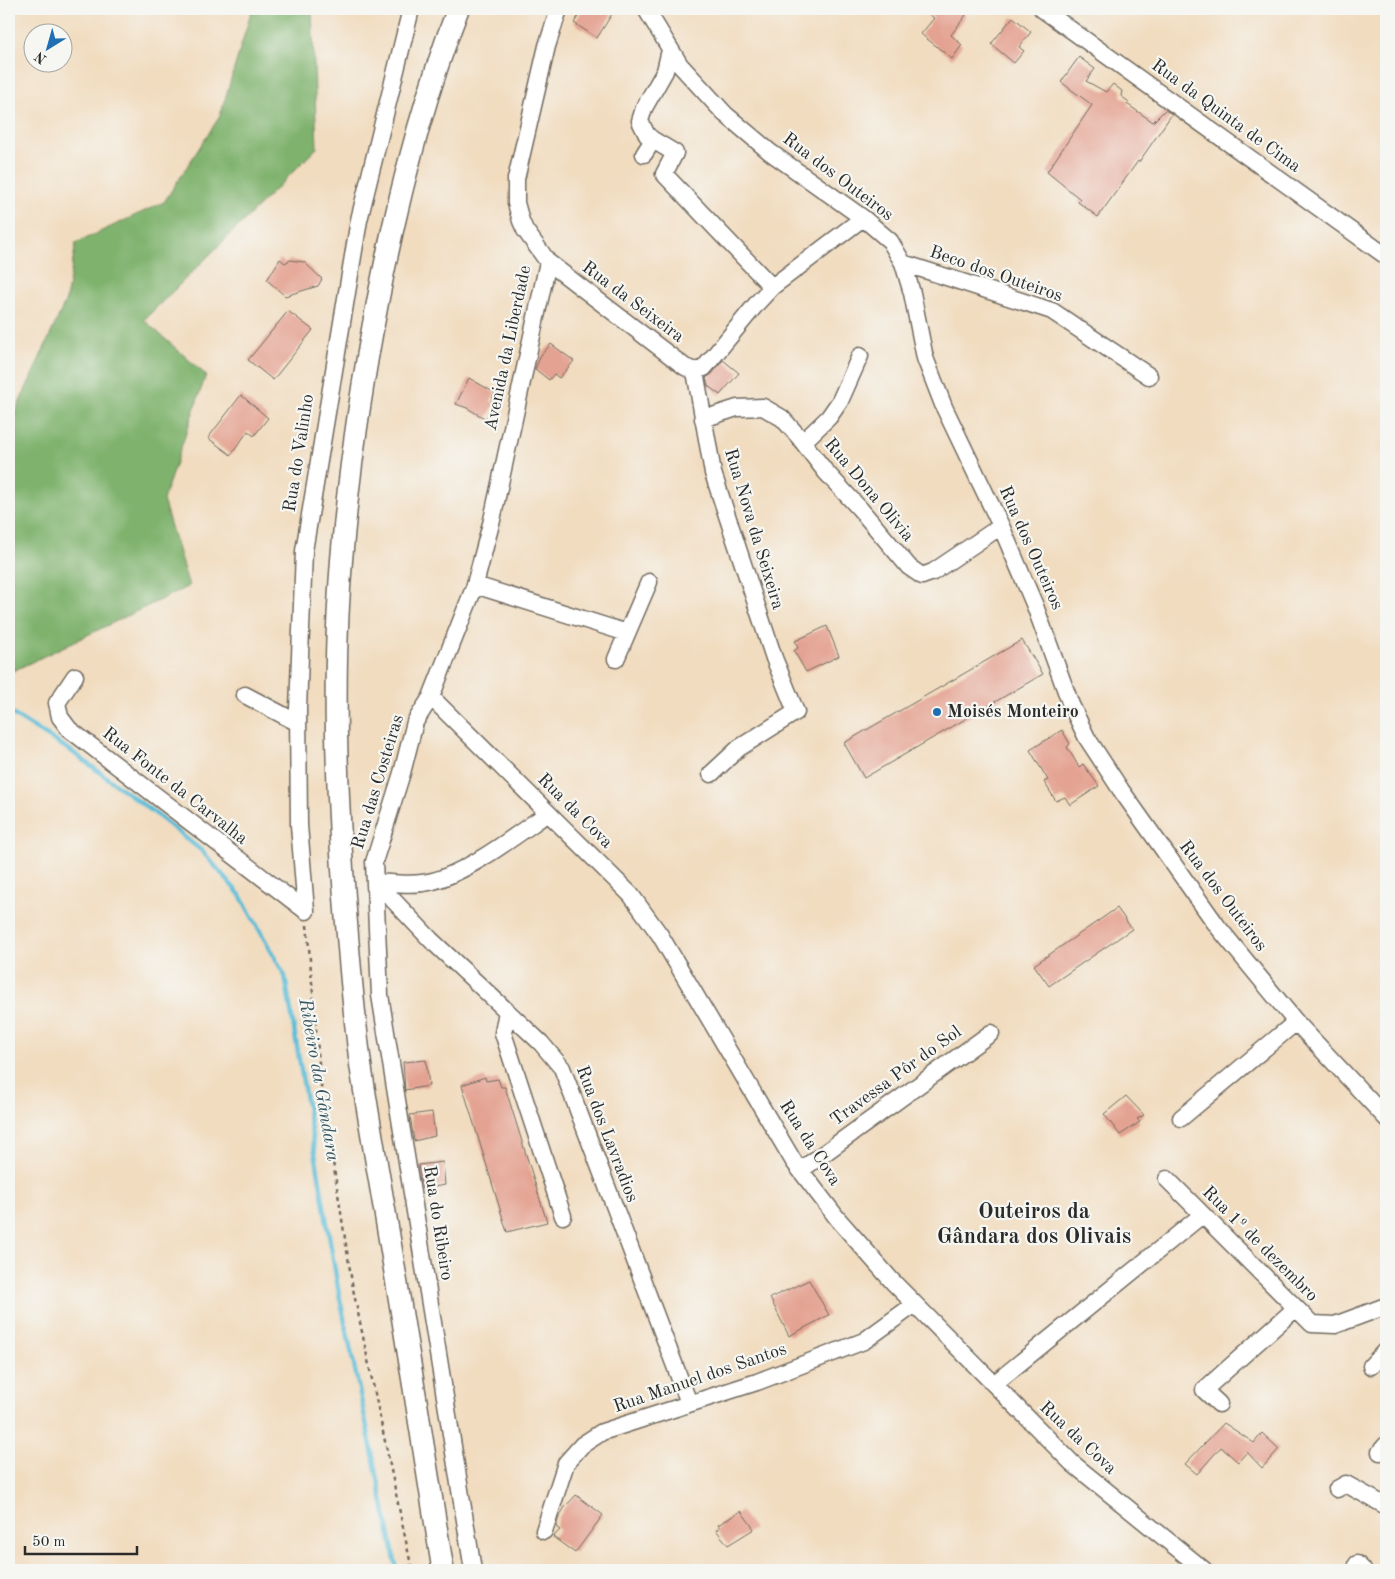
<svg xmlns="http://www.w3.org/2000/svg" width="1395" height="1579" viewBox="0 0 1395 1579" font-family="'Old Standard TT',serif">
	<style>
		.forest { fill: #7fb26d; stroke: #556e4c }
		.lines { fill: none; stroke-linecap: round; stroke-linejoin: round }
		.stream { stroke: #59bcd7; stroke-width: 4.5 }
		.building { fill: #e4a392 }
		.minor-casing { stroke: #70695f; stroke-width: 19 }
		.major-casing { stroke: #70695f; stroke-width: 24 }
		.path { stroke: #70695f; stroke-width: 2.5; stroke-dasharray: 4 4; stroke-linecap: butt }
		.minor { stroke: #fff; stroke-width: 16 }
		.major { stroke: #fff; stroke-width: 21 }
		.poi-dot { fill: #1f6fb2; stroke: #f6f6f2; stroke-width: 2 }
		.labels { text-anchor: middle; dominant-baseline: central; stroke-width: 4.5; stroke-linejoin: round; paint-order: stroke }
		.street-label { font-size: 18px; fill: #2b2b2b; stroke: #f6f6f2 }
		.poi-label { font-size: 18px; font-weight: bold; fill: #2b2b2b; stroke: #f6f6f2; text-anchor: start }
		.water-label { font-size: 19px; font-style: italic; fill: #39565f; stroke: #f6f6f2 }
		.district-label { font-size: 22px; font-weight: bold; fill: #2b2b2b; stroke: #f6f6f2 }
	</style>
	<rect width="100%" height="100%" fill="#f6f6f2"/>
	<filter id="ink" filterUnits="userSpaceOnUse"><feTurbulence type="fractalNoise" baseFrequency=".02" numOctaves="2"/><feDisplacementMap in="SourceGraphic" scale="10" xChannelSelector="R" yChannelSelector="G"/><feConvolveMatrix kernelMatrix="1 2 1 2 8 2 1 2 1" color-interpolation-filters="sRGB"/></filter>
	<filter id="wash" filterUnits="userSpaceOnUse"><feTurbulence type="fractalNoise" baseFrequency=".0096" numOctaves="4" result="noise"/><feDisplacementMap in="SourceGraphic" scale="20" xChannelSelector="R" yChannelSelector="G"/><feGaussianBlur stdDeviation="1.12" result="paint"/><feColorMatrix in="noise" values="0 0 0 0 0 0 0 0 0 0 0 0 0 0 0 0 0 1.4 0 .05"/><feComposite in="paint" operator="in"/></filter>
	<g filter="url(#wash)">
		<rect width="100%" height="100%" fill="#f1dcbf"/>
		<path class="forest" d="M252,9H312L317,148L144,320L206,375L163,500L189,586L9,673V426L66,300L76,243L164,202L220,116Z"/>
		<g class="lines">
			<path class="stream" d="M9,712L71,751L157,815L202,851L240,895L285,976L339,1294L397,1570"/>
		</g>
		<g id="blocks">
			<path class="building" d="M583,9H615L597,38L574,23Z
				M922,9H958L966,15L951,35L962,45L952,59L921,34L934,18Z
				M1013,17L1031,32L1019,47L1024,51L1014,63L991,44Z
				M1079,57L1095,69L1086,81L1106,92L1113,84L1122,91L1121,96L1129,102L1127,104L1153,122L1165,110L1172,114L1139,162L1138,161L1098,217L1078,202L1080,199L1047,172L1092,105L1061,82Z
				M280,259L285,263L290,260L304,262L322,279L318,286L285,296L267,280Z
				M288,311L313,330L273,380L248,360Z
				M551,344L574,361L559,378L554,374L549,380L535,369L541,355Z
				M723,360L739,373L720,395L708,386L706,378L712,374Z
				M469,378L495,393L491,401L495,404L486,419L467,408L456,404Z
				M241,395L268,418L254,436L248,431L231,455L208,438Z
				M827,626L839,656L806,672L794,651L798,648L795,641Z
				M1022,640L1043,674L864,778L844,743Z
				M1062,730L1070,744L1067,747L1079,767L1083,764L1099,786L1070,805L1065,797L1056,801L1044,782L1048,780L1030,750Z
				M1117,908L1132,929L1049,986L1034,965Z
				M426,1060L429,1086L405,1090L403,1062Z
				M485,1077L486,1081L498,1079L501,1087H505L547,1222L507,1232L462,1085Z
				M1126,1096L1144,1115L1137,1119L1140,1122L1120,1135L1104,1114Z
				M432,1112L435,1136L414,1141L410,1115Z
				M443,1162L445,1185L422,1189L418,1165Z
				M809,1280L829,1315L789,1336L770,1298Z
				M1224,1423L1254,1443L1262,1433L1279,1449L1262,1468L1247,1452L1238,1462L1221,1447L1197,1474L1185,1464Z
				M576,1495L603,1515L575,1553L553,1537L560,1530L556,1527L559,1517L565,1507Z
				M741,1511L754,1529L728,1545L716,1530L720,1528L718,1525Z"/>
		</g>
	</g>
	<g filter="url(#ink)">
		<use href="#blocks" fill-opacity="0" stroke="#70695f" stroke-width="1"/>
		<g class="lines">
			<g class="minor-casing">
				<path id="minor" d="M559,9L547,46L516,179V203L521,221L525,230L548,262L685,367L695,371
					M646,9L680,65L725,114L770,152L863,218L890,241L903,263L912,293L925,358L944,407L1001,526L1035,606L1071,705L1087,738L1121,790L1218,927L1296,1022L1386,1118
					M1042,9L1386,256
					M653,140L675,153L664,174L772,287
					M644,154L653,140L647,135L640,121L644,108L665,71L670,50
					M903,263L1052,311L1149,376
					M695,371L713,473L774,658L796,712L739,748L711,774
					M695,371L704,368L758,302L772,287L863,218
					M703,419L737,408L763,407L782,418L799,437L825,471L860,509L909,567L922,576L933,572L1001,526
					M803,442L829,417L840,401L860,356
					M475,585L627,633
					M616,659L649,582
					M75,676L57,703L60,717L69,729L306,911
					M245,695L298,723
					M431,697L631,895L660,935L794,1162L837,1218L893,1282L1072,1463L1204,1570
					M376,882L431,940L541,1043L562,1068L689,1403
					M376,882C394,883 415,886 433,881C470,871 516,835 548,813
					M306,911L299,825L298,709L304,551L359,220L411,9
					M507,1011L503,1033L563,1216
					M1181,1118L1296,1022
					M801,1170L991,1033
					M1167,1179L1312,1324L1335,1325L1386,1306
					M1371,1366L1386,1350
					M994,1384L1202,1215
					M1219,1404L1204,1390L1296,1308
					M1380,1452L1386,1445
					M1337,1489L1346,1484L1386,1506
					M544,1531L566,1463L582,1445L602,1432L757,1382L864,1341L915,1304
					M1357,1564L1363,1570
					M473,1570L380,995L374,862L402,773L415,722L431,697L474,588L492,520L548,262"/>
			</g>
			<g class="major-casing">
				<path id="major" d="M443,1570C426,1463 409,1355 391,1248C381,1188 370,1128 361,1068C354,1018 350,967 346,917C338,817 333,716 338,615C343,510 358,404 378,300C397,201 422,102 458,9"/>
			</g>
			<path class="path" d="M307,925L321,1086L353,1289L412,1570"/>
			<use href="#minor" class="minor"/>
			<use href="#major" class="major"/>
		</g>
	</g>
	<circle class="poi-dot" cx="937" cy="712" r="5"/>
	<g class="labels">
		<g class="street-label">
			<text transform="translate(1226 116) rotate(36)">Rua da Quinta de Cima</text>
			<text transform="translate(838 177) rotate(37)">Rua dos Outeiros</text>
			<text transform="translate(996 274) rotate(19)">Beco dos Outeiros</text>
			<text transform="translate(633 302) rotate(37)">Rua da Seixeira</text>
			<text transform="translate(508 348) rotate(-78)">Avenida da Liberdade</text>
			<text transform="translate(299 453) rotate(-81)">Rua do Valinho</text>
			<text transform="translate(869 490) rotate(50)">Rua Dona Olivia</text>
			<text transform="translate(754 529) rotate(73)">Rua Nova da Seixeira</text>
			<text transform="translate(1031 548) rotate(66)">Rua dos Outeiros</text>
			<text transform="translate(378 782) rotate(-73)">Rua das Costeiras</text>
			<text transform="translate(175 786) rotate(38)">Rua Fonte da Carvalha</text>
			<text transform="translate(575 811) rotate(45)">Rua da Cova</text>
			<text transform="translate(1223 896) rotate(53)">Rua dos Outeiros</text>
			<text transform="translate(896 1076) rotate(-36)">Travessa Pôr do Sol</text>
			<text transform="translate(607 1134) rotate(69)">Rua dos Lavradios</text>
			<text transform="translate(810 1143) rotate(57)">Rua da Cova</text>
			<text transform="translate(438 1223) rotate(81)">Rua do Ribeiro</text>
			<text transform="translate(1260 1244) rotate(45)">Rua 1º de dezembro</text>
			<text transform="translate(700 1378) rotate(-19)">Rua Manuel dos Santos</text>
			<text transform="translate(1078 1438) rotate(43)">Rua da Cova</text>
		</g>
		<g class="poi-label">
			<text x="947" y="712">Moisés Monteiro</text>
		</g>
		<g class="water-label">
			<text transform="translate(318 1080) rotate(80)">Ribeiro da Gândara</text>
		</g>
		<g class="district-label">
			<text x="1034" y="1212">Outeiros da<tspan x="1034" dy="25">Gândara dos Olivais</tspan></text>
		</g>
	</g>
	<rect width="1395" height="1579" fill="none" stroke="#f6f6f2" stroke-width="30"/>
	<g transform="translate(48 48) rotate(217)"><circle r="24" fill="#f6f6f2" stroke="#a5a5a2"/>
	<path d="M0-4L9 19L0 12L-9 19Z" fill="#1f6fb2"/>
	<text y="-8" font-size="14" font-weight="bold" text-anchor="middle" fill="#2b2b2b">N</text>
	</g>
	<path d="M25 1546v8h112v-8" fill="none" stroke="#2b2b2b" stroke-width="2.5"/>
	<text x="32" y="1546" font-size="15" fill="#2b2b2b" stroke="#f6f6f2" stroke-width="4" paint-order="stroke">50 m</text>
</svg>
